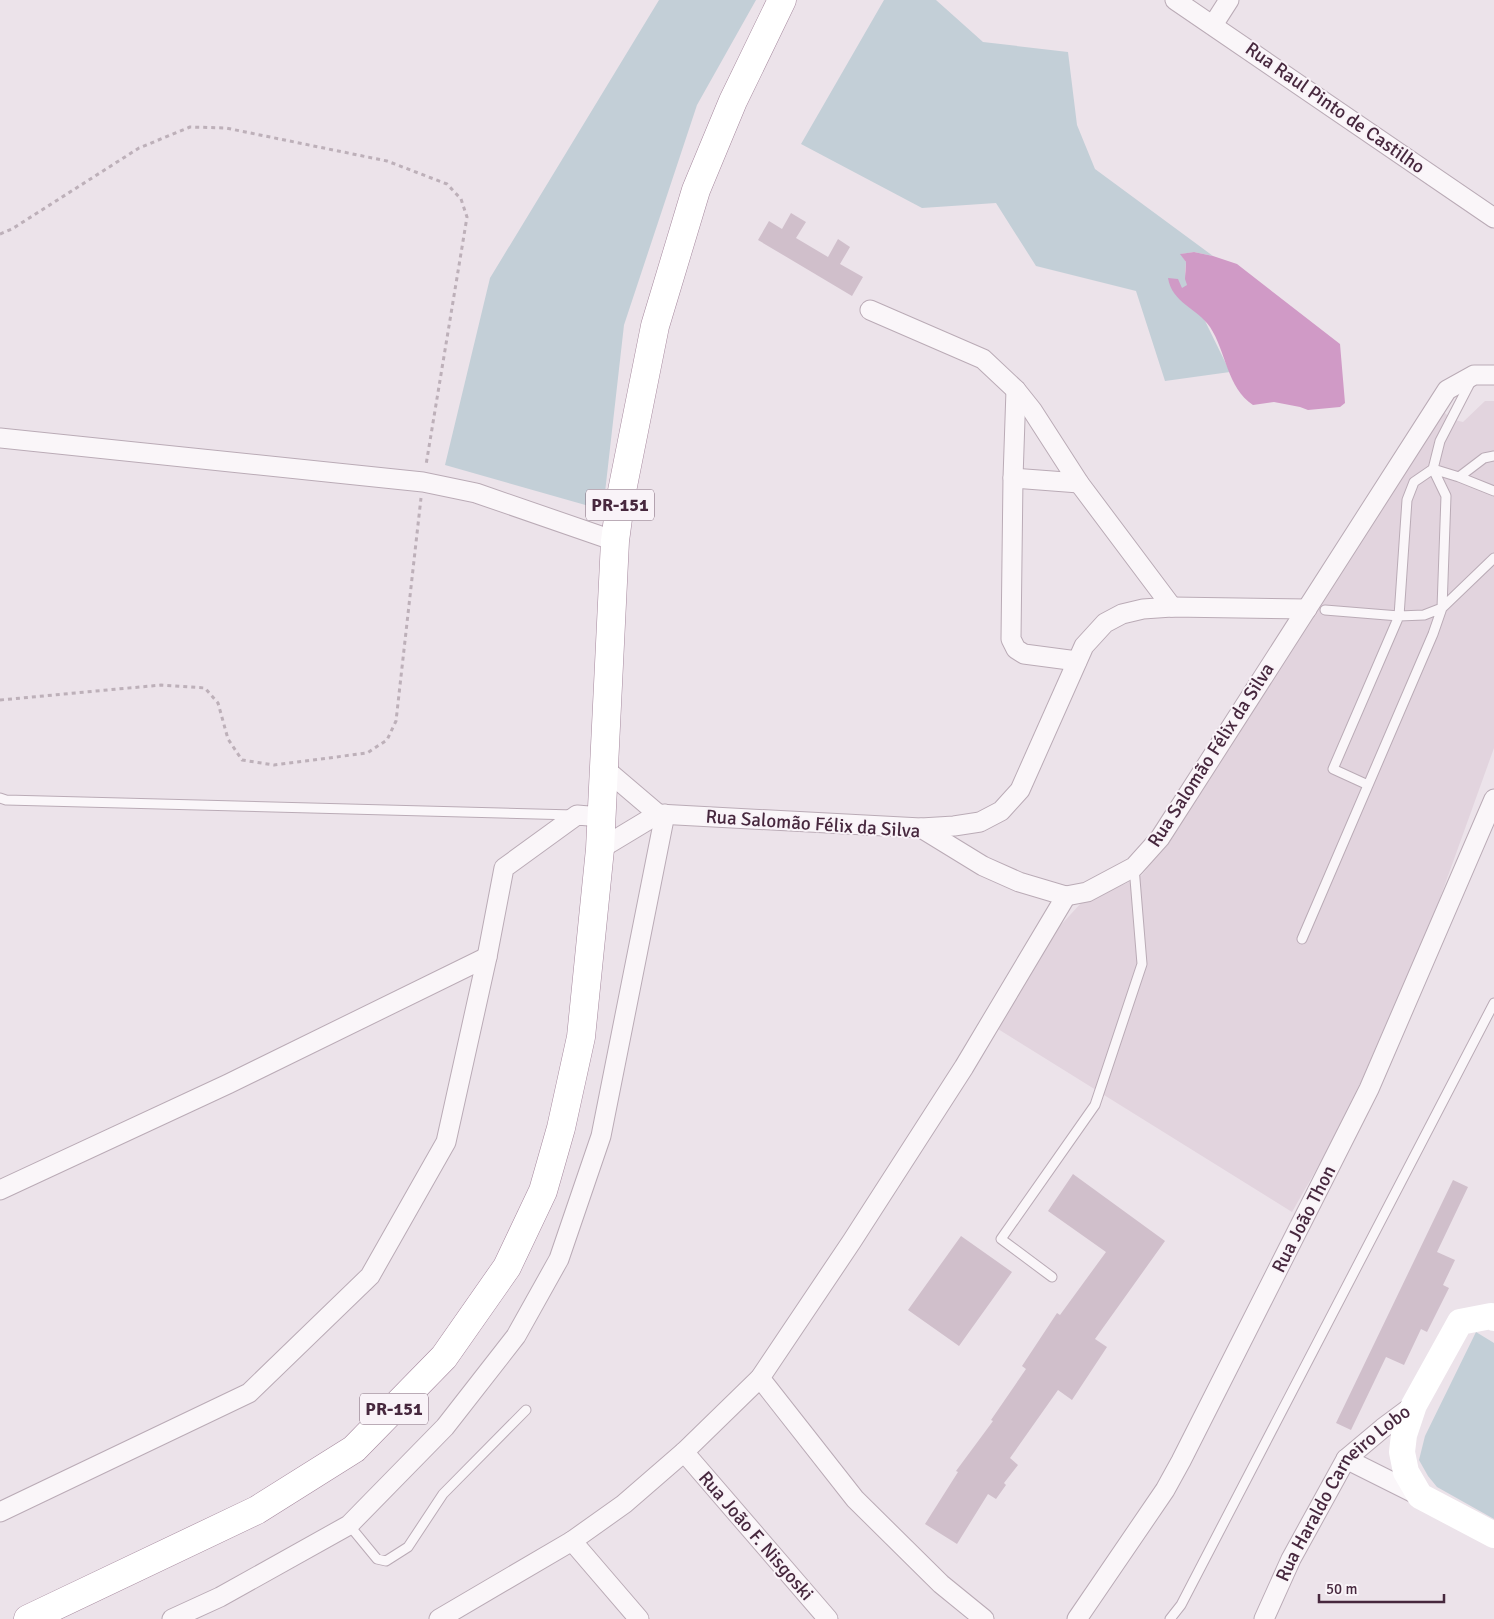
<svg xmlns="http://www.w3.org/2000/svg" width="1494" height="1619" viewBox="0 0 1494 1619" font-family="Signika,sans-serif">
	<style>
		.built { fill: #e2d4de }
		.green { fill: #c3cfd7 }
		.water { fill: #d09ac6 }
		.building { fill: #d0bfcb }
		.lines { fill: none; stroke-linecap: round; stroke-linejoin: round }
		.lane-casing { stroke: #baabb6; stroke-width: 11 }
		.street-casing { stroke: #baabb6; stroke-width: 21 }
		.highway-casing { stroke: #a5889d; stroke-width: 29 }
		.path { stroke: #bdb0b9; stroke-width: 3; stroke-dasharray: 4 4; stroke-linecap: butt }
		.lane { stroke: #faf6f9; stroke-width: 9 }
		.street { stroke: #faf6f9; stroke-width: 19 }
		.secondary { stroke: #fff; stroke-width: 26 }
		.highway { stroke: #fff; stroke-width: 28 }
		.labels { text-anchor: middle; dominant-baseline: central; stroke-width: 4; stroke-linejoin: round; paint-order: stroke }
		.shield { fill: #f9f3f8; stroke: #7c6576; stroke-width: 1 }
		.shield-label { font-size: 18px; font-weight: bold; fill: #47283e }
		.street-label { font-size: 19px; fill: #47283e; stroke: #f9f3f8 }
	</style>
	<rect width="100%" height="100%" fill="#ece3ea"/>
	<path class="built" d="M1485,401H1494V748L1435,912L1342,1125L1292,1212L998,1029L1037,951L1082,902L1125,884L1142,875L1173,834L1442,410L1451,419L1463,422Z"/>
	<path class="green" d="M659,0H756L697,105L624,325L603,510L445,465L490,278Z
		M884,0H936L983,42L1068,52L1077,125L1095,169L1213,256L1194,252L1181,254L1186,262L1185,272L1187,284L1230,372L1165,381L1136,291L1036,266L996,203L922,208L801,144Z
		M1476,1332L1494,1343V1519L1437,1487L1428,1476L1419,1460L1425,1436Z"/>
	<path class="water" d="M1194,252L1213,256L1237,264L1340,344L1345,403L1340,407L1308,410L1300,407L1274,402L1253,405C1227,388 1226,351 1210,327C1197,308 1172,303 1168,278L1178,279L1182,288L1187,285L1185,279L1186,262L1180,254Z"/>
	<path class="building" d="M791,213L806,222L796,238L828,257L838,239L850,247L840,264L863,277L852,296L758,240L769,221L782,229Z
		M1073,1174L1165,1241L1095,1339L1107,1347L1072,1400L1058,1390L1010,1458L1018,1465L1004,1483L1006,1485L996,1499L988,1494L957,1544L925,1524L958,1472L956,1471L993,1421L991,1420L1026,1369L1022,1366L1057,1313L1060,1315L1106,1252L1048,1211Z
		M1453,1180L1468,1187L1437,1252L1455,1260L1443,1285L1449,1288L1427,1332L1421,1329L1404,1365L1386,1357L1351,1430L1336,1423Z
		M961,1236L1012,1272L959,1346L908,1310Z"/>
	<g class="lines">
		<g class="lane-casing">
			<path id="lane" d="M1459,477L1484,458L1494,456
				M1325,610L1399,616L1424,615L1442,608L1494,558
				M1368,785L1333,769L1399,616L1407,500L1414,482L1433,469L1459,477L1494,491
				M0,798L6,800L574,815
				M1302,939L1433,634L1442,608L1446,496L1433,469L1440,441L1471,381
				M1052,1277L1001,1239L1095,1105L1142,964L1134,867
				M349,1525L377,1559L386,1561L408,1547L443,1494L526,1410
				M1170,1619L1181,1605L1494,1003"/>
		</g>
		<g class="street-casing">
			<g id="street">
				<path d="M1175,0L1494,218"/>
				<path d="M1213,25L1229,0"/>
				<path d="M870,310L983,359L1016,390L1032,410L1079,483L1172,607"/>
				<path d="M1016,390L1013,478L1011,639L1016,649L1024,654L1077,661"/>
				<path d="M0,438L423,482L476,493L615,541"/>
				<path d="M1013,478L1079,483"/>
				<path d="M604,768L658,814"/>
				<path d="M658,814L921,828L983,866L1019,882L1066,896L1087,892L1134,867L1160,838L1447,390L1474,375H1494"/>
				<path d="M921,828L954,826L980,822L1001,811L1020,790L1084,646L1105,623L1122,614L1143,609L1172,607L1307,609"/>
				<path d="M600,849L658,814"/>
				<path d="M0,1190L228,1084L487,957"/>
				<path d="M760,1378L855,1499L941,1584L984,1619"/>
				<path d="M684,1452L828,1619"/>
				<path d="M1346,1459L1420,1496"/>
				<path d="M0,1512L249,1393L370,1276L446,1142L487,957L504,868L577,815L601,817"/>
				<path d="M572,1541L639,1619"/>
				<path d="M172,1619L220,1597L349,1525L445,1427L516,1336L559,1259L601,1136L665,814"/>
				<path d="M439,1619L572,1541L624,1504L684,1452L760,1378L852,1241L964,1067L1066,896"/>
				<path d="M1077,1619L1165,1490L1181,1461L1369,1089L1494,799"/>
				<path id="s1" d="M1264,1619L1291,1559L1346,1459L1383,1428L1414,1405"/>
			</g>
		</g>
		<g class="highway-casing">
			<path id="highway" d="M28,1619L257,1510L354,1449L444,1357L507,1267L543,1191L561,1128L581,1037L600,849L615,541L621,496L655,326L696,190L733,101L782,0"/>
		</g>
		<path class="path" d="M0,234L12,229L139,148L190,127L226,128L387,161L447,184L461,199L467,217L426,465
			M0,700L161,685L205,688L218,703L228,739L242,760L274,765L367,753L387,740L396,721L421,498"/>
		<use href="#lane" class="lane"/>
		<use href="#street" class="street"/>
		<path class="secondary" d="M1494,1318L1491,1316L1460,1322L1414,1405L1404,1435L1402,1452L1406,1472L1420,1496L1494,1535"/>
		<use href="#highway" class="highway"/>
	</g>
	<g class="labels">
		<g class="shield">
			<rect x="586" y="489.5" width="68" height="31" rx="4"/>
			<rect x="360" y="1393.5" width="68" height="31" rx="4"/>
		</g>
		<g class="shield-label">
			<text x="620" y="505">PR-151</text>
			<text x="394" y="1409">PR-151</text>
		</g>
		<g class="street-label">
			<text transform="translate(1335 108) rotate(35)">Rua Raul Pinto de Castilho</text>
			<text transform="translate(1211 755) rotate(-57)">Rua Salomão Félix da Silva</text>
			<text transform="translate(813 824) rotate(4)">Rua Salomão Félix da Silva</text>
			<text transform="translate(1304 1219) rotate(-63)">Rua João Thon</text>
			<text stroke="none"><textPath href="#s1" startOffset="151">Rua Haraldo Carneiro Lobo</textPath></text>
			<text transform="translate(756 1536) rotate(49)">Rua João F. Nisgoski</text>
		</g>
	</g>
	<path d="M1319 1594v8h125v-8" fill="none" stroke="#47283e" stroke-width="2.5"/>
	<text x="1326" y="1594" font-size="15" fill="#47283e" stroke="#f9f3f8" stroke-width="4" paint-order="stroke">50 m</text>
</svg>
